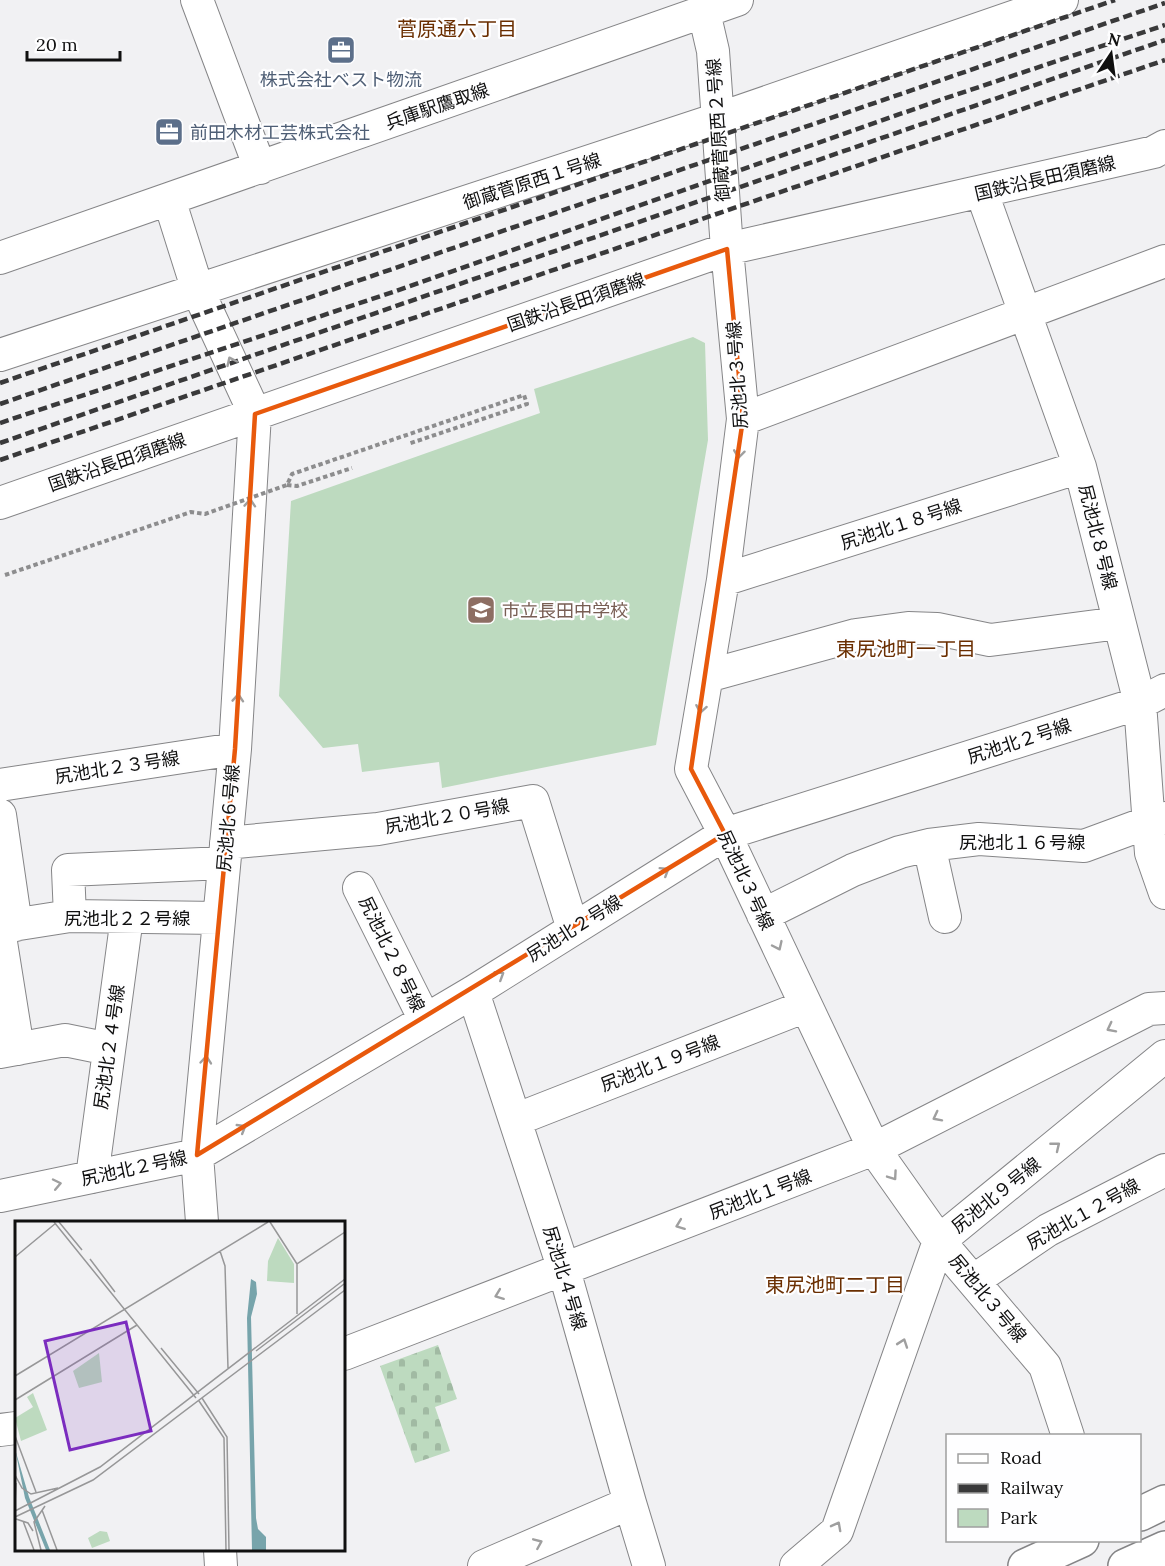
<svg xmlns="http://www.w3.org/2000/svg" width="1165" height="1566" viewBox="0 0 1165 1566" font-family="Lora,'Noto Sans JP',serif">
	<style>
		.green { fill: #bddabf }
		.cemetery { fill: url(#cemetery-stones) }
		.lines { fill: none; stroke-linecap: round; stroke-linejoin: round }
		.minor-casing { stroke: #858587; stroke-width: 34 }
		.highway-casing { stroke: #858587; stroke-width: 36 }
		.path { stroke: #8d8d8e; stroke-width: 4; stroke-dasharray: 4.5 3; stroke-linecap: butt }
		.minor { stroke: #fff; stroke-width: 32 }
		.highway { stroke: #fff; stroke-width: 33 }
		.rail { stroke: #39393a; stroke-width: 4.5; stroke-dasharray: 9 4.5; stroke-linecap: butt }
		.path-bridge { stroke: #8d8d8e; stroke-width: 4; stroke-dasharray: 4.5 3; stroke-linecap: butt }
		.oneway { stroke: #9f9f9f }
		.marked { fill: none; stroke: #e8590c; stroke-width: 4.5; stroke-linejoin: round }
		.labels { text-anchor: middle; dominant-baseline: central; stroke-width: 4.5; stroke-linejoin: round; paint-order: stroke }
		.service-label { font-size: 18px; fill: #4e5e75; stroke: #fefeff }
		.street-label { font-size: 18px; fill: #101010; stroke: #fefeff }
		.education-label { font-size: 18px; fill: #785e54; stroke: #fefeff; text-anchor: start }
		.neighbourhood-label { font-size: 20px; fill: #6a2e01; stroke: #fefeff }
		.inset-road { fill: none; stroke: #979798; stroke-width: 1.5 }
		.view { fill: #7b2cbf; fill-opacity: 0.15; stroke: #7b2cbf; stroke-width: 3 }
		.inset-edge { fill: none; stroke: #101010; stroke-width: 3 }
	</style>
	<defs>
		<pattern id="cemetery-stones" width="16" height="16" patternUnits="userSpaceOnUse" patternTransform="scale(1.5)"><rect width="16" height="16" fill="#bddabf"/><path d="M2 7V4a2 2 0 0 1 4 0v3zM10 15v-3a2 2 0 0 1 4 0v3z" fill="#a1baa3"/></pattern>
	</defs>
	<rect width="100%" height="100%" fill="#f1f1f3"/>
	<path class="green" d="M693,337L705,343L708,440L656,745L442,788L439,762L362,772L358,744L323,748L279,696L291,501L540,413L534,389Z"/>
	<path class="cemetery" d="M438,1345L457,1399L435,1407L450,1451L415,1463L380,1366Z"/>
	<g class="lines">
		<g class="minor-casing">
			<path id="minor" d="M197,0L260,168
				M704,12L713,51L727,249L743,419L723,580L691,769L725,834L874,1149L939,1241L1045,1366L1068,1436
				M982,193L1080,467L1140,703L1151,853L1165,893
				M169,199L198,291L255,414L235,749L197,1155L202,1222
				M0,258L737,0
				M0,355L718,119L1062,0
				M743,419L1165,261
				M0,503L727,249L1154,152L1165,146
				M723,580L1080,467
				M707,676L856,635L908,628L937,629L990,640L1119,623
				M0,785L235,749
				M0,815L16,925
				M226,843L378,829L533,801L573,929
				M929,845L945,917
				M359,888L425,1020
				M763,915L853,870L900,852L929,845L979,839L1084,846L1149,822L1165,818
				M70,916L68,870L224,863
				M0,927L70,916L219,918
				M0,936L18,1049
				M473,992L564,1270L630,1503L649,1566
				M0,1052L65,1040L109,1049
				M515,1120L806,1006
				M92,1177L127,917
				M0,1196L197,1155L473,992L725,834L1140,703L1165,690
				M973,1281L1048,1230L1165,1170
				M344,1354L874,1149L1149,1009L1165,1008
				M0,1430L16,1428
				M220,1550L221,1566
				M484,1566L630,1503
				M796,1566L837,1531L939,1241L1165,1056"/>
		</g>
		<g class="highway-casing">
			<path id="highway" d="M1140,1514L1165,1502
				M1025,1566L1082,1540
				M1125,1566L1165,1548"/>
		</g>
		<path class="path" d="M287,485L297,486L352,468"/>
		<use href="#minor" class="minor"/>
		<use href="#highway" class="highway"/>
		<path class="rail" d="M0,383L1115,0
			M0,404L1165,3
			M0,423L396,291L940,100L1165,25
			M0,443L1165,40
			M0,460L1165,60"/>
		<path class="path-bridge" d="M5,575L191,512L205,514L287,485L292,474L524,395L527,404L408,444"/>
	</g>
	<defs><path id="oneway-chevron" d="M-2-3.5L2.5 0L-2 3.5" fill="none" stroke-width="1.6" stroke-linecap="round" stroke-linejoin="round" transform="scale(1.5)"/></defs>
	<g class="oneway">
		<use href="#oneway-chevron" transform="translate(231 361) rotate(-115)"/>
		<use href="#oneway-chevron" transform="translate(739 454) rotate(97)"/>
		<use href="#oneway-chevron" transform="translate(250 503) rotate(-86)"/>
		<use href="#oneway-chevron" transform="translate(238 698) rotate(-86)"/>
		<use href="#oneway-chevron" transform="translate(701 709) rotate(100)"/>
		<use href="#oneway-chevron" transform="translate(665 871) rotate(-32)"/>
		<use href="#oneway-chevron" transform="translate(778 946) rotate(65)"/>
		<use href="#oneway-chevron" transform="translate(500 975) rotate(-32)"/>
		<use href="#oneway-chevron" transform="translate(1111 1028) rotate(153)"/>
		<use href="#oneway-chevron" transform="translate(206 1060) rotate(-85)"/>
		<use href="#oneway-chevron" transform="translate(937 1117) rotate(153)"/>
		<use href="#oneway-chevron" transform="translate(242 1128) rotate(-31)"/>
		<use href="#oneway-chevron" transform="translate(1056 1146) rotate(-39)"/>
		<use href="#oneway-chevron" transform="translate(893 1176) rotate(55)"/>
		<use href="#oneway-chevron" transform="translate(57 1184) rotate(-12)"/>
		<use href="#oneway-chevron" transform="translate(680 1225) rotate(159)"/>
		<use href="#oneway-chevron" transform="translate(499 1295) rotate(159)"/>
		<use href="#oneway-chevron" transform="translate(903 1343) rotate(-71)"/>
		<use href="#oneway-chevron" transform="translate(837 1526) rotate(-62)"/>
		<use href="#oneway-chevron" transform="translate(538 1543) rotate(-23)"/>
	</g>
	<path class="marked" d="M727,249L743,419L691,769L725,834L197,1155L235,749L255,414Z"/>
	<defs>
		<g id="office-square" transform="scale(1.5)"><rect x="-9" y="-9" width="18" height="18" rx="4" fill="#5c6f8a" stroke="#fefeff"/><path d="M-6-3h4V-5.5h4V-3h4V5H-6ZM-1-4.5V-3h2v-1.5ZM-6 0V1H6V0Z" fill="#fff"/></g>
		<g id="school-square" transform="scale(1.5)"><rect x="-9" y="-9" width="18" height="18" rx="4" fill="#8d6e63" stroke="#fefeff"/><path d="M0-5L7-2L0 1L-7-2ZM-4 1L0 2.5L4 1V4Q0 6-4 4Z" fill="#fff"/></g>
	</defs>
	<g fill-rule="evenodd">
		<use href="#office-square" x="341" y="50"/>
		<use href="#office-square" x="169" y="132"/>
		<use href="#school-square" x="481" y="610"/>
	</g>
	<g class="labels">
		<g class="service-label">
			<text x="341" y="79">株式会社ベスト物流</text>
			<text x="190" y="132" text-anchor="start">前田木材工芸株式会社</text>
		</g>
		<g class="street-label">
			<text transform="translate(437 106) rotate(-19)">兵庫駅鷹取線</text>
			<text transform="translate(718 130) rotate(-94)">御蔵菅原西２号線</text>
			<text transform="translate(1045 178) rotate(-13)">国鉄沿長田須磨線</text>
			<text transform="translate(532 181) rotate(-18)">御蔵菅原西１号線</text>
			<text transform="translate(576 302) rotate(-19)">国鉄沿長田須磨線</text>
			<text transform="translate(737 375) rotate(-94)">尻池北３号線</text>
			<text transform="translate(117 462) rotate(-19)">国鉄沿長田須磨線</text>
			<text transform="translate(901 524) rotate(-18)">尻池北１８号線</text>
			<text transform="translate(1098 537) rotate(76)">尻池北８号線</text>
			<text transform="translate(1019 741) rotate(-18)">尻池北２号線</text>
			<text transform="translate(117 767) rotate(-9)">尻池北２３号線</text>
			<text transform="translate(447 816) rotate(-10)">尻池北２０号線</text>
			<text transform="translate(228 818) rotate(-85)">尻池北６号線</text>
			<text x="1022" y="842">尻池北１６号線</text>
			<text transform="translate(746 880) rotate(65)">尻池北３号線</text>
			<text x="127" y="918">尻池北２２号線</text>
			<text transform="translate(574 928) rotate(-32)">尻池北２号線</text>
			<text transform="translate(392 954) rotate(64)">尻池北２８号線</text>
			<text transform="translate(109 1047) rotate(-82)">尻池北２４号線</text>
			<text transform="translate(660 1063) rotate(-21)">尻池北１９号線</text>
			<text transform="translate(134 1168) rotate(-12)">尻池北２号線</text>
			<text transform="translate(760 1194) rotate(-21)">尻池北１号線</text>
			<text transform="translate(996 1195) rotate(-39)">尻池北９号線</text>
			<text transform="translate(1083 1214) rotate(-29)">尻池北１２号線</text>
			<text transform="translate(565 1278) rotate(73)">尻池北４号線</text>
			<text transform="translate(988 1298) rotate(50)">尻池北３号線</text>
		</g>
		<g class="education-label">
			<text x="502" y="610">市立長田中学校</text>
		</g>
		<g class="neighbourhood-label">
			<text x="457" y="28">菅原通六丁目</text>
			<text x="906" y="648">東尻池町一丁目</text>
			<text x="835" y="1284">東尻池町二丁目</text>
		</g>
	</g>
	<g transform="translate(15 1221)">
		<rect width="330" height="330" fill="#f1f1f3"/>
		<path d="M84,132L87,161L64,167L58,150ZM85,310L92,311L95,320L77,327L73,317Z" fill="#bddabf"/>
		<path d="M263,17L279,43V62L252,60L253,40ZM18,172L32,209L6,220L0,197L18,186L12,176Z" fill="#bddabf"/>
		<path d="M236,58L241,61L242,73L236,96L241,297L243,308L251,316V329H237L232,97ZM0,228L14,276L35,329H31L10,277Z" fill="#77a4ab"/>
		<path class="inset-road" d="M39,1L181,177M44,1L67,29M255,1L282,43M205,30L210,45L213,147M0,36L41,2M75,38L100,71M282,93V43L330,11M146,127L184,173M241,130L329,63M0,155L253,1M187,177L212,216L214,329M0,179L122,104M184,180L209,217L211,329M0,215L21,271M0,254L7,267L16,273L43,267M0,283L1,262M27,289L42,329M0,290L85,246L330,58M0,296L78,259L330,69M1,298L13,302L18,310M8,300L19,329M26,329L19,301L30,285"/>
		<path class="view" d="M111,101L136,210L55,229L30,120Z"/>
		<rect width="330" height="330" class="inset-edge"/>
	</g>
	<rect x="946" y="1434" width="195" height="108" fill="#fefeff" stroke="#9f9f9f" stroke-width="1.5"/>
	<rect x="958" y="1454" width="30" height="9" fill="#ffffff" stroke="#9f9f9f" stroke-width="1.5"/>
	<text x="1000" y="1464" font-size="18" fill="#101010">Road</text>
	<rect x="958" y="1484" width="30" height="9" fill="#39393a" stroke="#9f9f9f" stroke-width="1.5"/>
	<text x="1000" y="1494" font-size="18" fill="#101010">Railway</text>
	<rect x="958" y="1509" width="30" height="18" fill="#bddabf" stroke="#9f9f9f" stroke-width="1.5"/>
	<text x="1000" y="1524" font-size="18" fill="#101010">Park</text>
	<g transform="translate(1111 54) rotate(13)" stroke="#fefeff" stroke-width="4.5" paint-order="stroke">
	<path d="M0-4.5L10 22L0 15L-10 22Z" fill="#101010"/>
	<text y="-9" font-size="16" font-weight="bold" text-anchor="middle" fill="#101010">N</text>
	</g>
	<path d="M27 51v9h93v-9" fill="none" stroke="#101010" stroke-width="3"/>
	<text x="36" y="51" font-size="18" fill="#101010" stroke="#fefeff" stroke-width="4.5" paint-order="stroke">20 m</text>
</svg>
